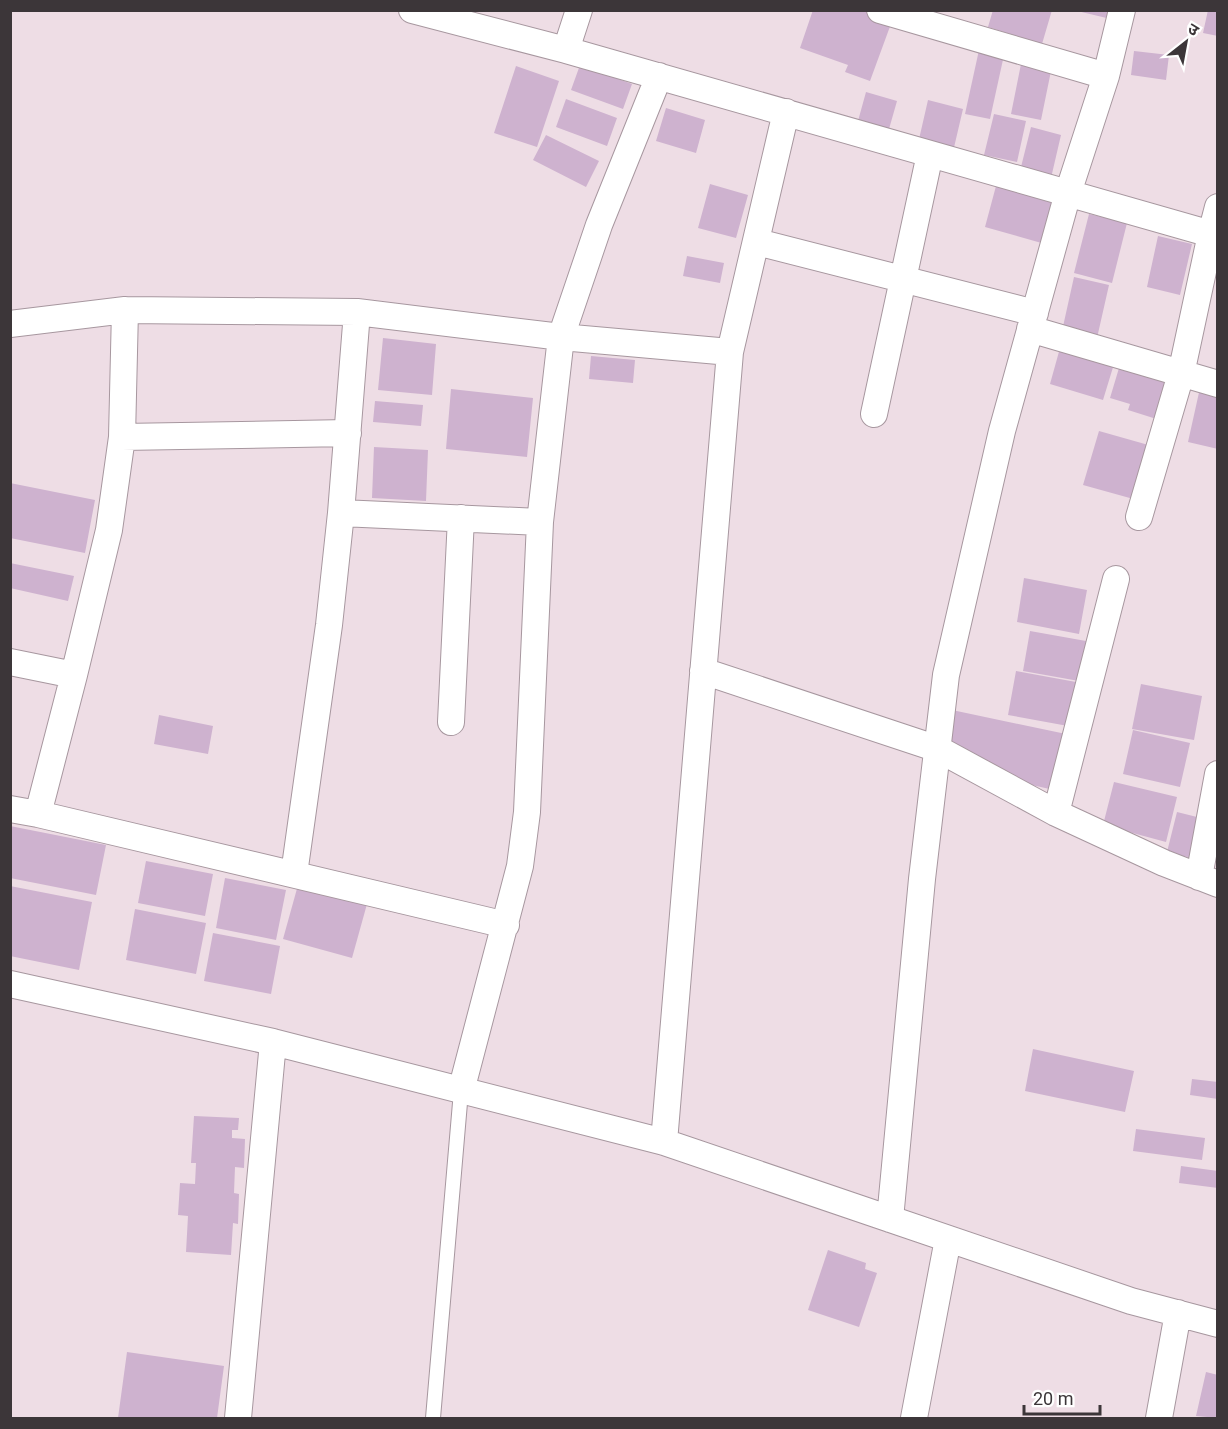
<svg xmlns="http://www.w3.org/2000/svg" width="1228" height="1429" viewBox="0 0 1228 1429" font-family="Roboto,'Noto Sans Devanagari',sans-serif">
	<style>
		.building { fill: #ceb2cf }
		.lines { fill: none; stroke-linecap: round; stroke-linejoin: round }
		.lane-casing { stroke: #a7979f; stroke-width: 16 }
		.street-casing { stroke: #a7979f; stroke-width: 28 }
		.lane { stroke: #fff; stroke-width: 14 }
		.street { stroke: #fff; stroke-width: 26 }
	</style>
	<rect width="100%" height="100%" fill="#eedde5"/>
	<path class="building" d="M813,10H862L892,21L870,81L845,72L848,65L800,48Z
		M993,10H1052L1042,44L988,27Z
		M1073,10H1116L1115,20Z
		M1208,10H1218V36L1203,33Z
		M979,50L1004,55L990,119L965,114Z
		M1134,51L1169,55L1166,80L1131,75Z
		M1021,64L1051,71L1041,120L1011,114Z
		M580,65L632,84L623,109L571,90Z
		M516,66L559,81L537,147L494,133Z
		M866,92L897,101L889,129L858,121Z
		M566,99L617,118L607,146L556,127Z
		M928,100L963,109L952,156L917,148Z
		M666,108L705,120L696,153L656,141Z
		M994,114L1026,121L1017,162L984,155Z
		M1031,127L1061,135L1051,178L1020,171Z
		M546,135L599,161L586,187L533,160Z
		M710,184L748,195L736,238L698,228Z
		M996,186L1056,204L1045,244L985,227Z
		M1089,214L1127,223L1112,283L1074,273Z
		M1158,236L1192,244L1180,295L1147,287Z
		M687,256L724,263L720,283L683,276Z
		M1074,277L1109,285L1097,338L1062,331Z
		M383,338L436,344L432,395L378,390Z
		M1060,348L1114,364L1103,400L1050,384Z
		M591,356L635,360L633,383L589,379Z
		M1119,368L1177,385L1166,422L1128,410L1130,404L1110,398Z
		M1200,388L1218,392V449L1188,442Z
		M451,389L533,398L527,457L446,449Z
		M375,401L423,405L421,426L373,422Z
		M1099,431L1152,446L1137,500L1083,485Z
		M374,447L428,450L426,501L372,498Z
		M10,483L95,500L85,553L10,538Z
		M10,563L74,576L68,601L10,588Z
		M1024,578L1087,590L1079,634L1017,622Z
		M1030,631L1086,641L1079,681L1023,671Z
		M1016,671L1076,682L1068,726L1008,715Z
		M1141,684L1202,696L1194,740L1132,729Z
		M952,710L1066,734L1054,790L1023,783L945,743Z
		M159,715L213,726L208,754L154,744Z
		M1133,730L1190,743L1180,787L1123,774Z
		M1114,782L1177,797L1166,842L1103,825Z
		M1177,812L1201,818L1192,858L1167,852Z
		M10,826L106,845L96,895L10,878Z
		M146,861L213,874L205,916L138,903Z
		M225,878L286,890L276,940L216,928Z
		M298,885L367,904L352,958L283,939Z
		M10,886L92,902L79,970L10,956Z
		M135,909L206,923L196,974L126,960Z
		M213,933L280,946L271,994L204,981Z
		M1033,1049L1134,1071L1125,1112L1025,1091Z
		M1192,1079L1218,1082V1099L1190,1095Z
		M194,1116L239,1118L238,1130H232V1138L245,1139L244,1168L235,1167L234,1193L239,1194L238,1224L233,1223L231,1255L186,1252L188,1216L178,1215L180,1183L195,1184L196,1163H191Z
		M1136,1129L1205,1138L1202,1160L1133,1151Z
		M1181,1166L1218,1171V1188L1179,1183Z
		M828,1250L866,1263L865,1269L877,1273L859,1327L808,1310Z
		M127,1352L224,1366L217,1418H118Z
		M1206,1372L1218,1375V1418L1196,1416Z"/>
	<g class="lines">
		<g class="lane-casing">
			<path id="lane" d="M433,1418L461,1091"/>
		</g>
		<g class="street-casing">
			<path id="street" d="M412,10L566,50
				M579,10L566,50L1211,234L1181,374L1139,517
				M880,10L1106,76
				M1218,207L1211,234L1218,235
				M757,242L1035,313
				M10,324L125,310L357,312L561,337L730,352
				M1030,329L1218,384
				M874,414L930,154
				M122,437L348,433
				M341,513L540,522
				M10,662L74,675
				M703,671L938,749L1056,813L1164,863L1218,884
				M451,722L461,518
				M10,809L38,814L506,925
				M1056,813L1116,579
				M38,814L74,675L109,530L122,437L125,310
				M294,874L329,625L341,513L357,312
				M1199,877L1218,774
				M10,984L273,1042L664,1142L1131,1301L1218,1324
				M461,1091L520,866L527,812L540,522L561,337L599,225L659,76
				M664,1142L730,352L786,112
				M890,1219L922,879L946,675L1002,431L1068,193L1106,76L1122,10
				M238,1418L273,1042
				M914,1418L948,1239
				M1159,1418L1178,1313"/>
		</g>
		<use href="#lane" class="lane"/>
		<use href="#street" class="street"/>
	</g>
	<rect width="1228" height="1429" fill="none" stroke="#3c3639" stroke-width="24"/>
	<g transform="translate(1186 42) rotate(31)" stroke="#ffffff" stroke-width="4.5" paint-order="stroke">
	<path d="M0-4.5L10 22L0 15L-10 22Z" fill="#3c3639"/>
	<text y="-9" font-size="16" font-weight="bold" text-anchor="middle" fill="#3c3639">उ</text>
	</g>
	<path d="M1024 1405v9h76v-9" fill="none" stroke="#3c3639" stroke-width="3"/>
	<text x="1033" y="1405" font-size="18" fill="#3c3639" stroke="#ffffff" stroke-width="4.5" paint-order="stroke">20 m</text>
</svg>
